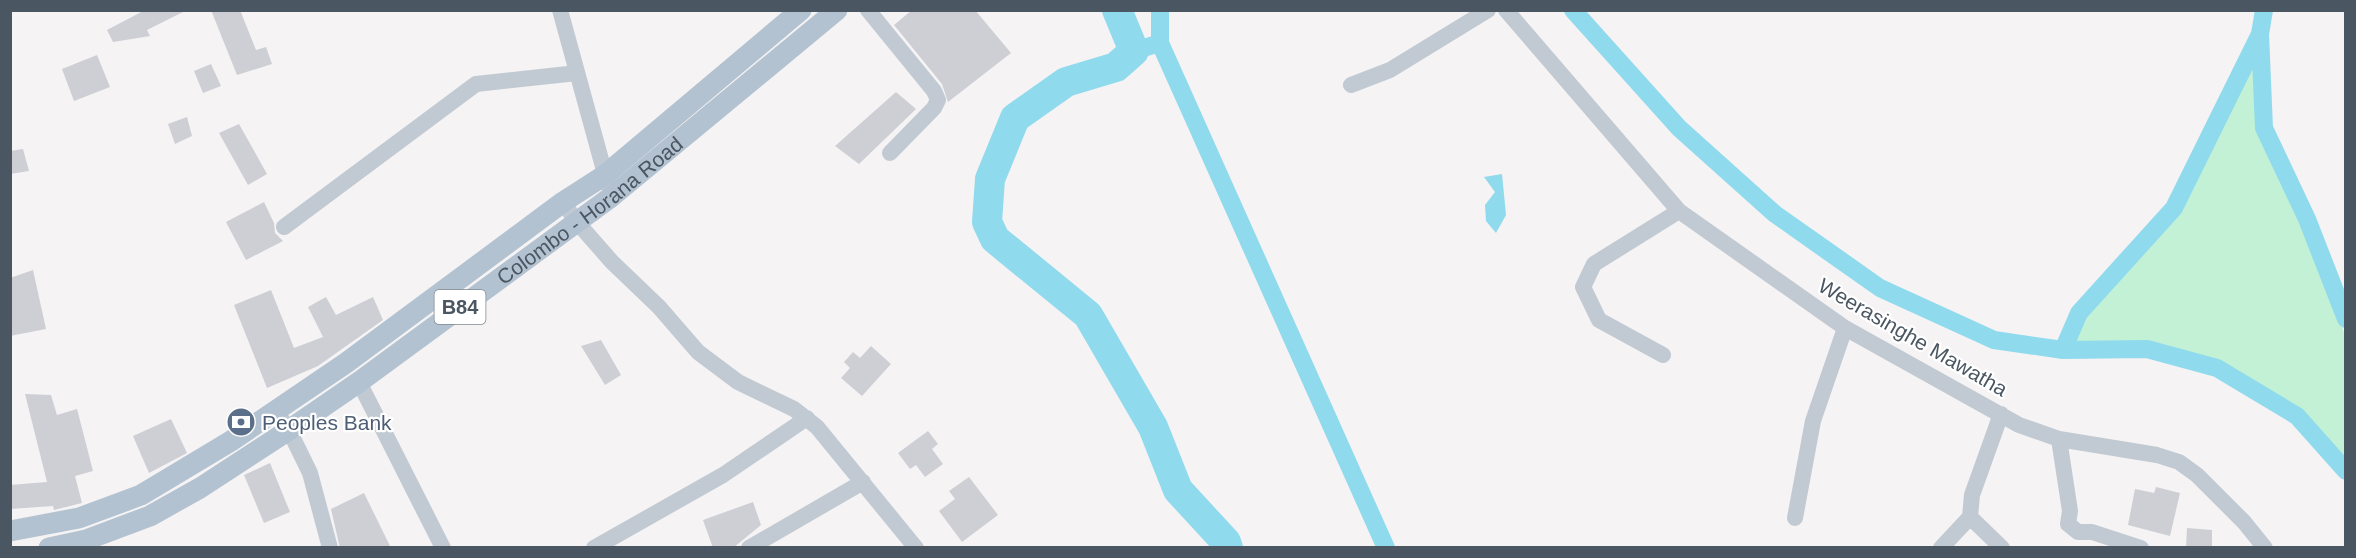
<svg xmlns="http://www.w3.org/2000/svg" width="2356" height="558" viewBox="0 0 2356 558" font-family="Arial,sans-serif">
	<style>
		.green { fill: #c3f1d5 }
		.water { fill: #90daee }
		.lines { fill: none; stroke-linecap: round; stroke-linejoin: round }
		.canal { stroke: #90daee; stroke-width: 18 }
		.river { stroke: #90daee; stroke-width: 30 }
		.building { fill: #cdcfd5 }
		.minor { stroke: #c1cad2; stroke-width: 16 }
		.major { stroke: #b3c2d1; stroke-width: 21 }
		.labels { text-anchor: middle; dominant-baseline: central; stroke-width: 4.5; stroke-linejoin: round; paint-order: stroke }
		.shield { fill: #fff; stroke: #808990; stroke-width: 1.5 }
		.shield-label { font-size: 20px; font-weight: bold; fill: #4a5661 }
		.street-label { font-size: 21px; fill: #4a5661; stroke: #fff }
		.service-label { font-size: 21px; fill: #4e5e75; stroke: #fff; text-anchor: start }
	</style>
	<rect width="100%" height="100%" fill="#f5f3f3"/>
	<path class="green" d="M2253,63L2256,126L2317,261L2345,335V465L2299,410L2220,363L2151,344L2071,345L2086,314L2178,212Z"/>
	<path class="water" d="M1502,174L1506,215L1496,233L1486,221L1485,205L1495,192L1484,177Z"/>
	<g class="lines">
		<path class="canal" d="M1160,10V43
			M1573,10L1679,128L1775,214L1880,288L1994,340L2063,350L2147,349L2217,368L2297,416L2346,471
			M2264,10L2260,34L2264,128L2307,219L2346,319
			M1134,51L1160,43L1386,548
			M2063,350L2079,313L2174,208L2260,34"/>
		<path class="river" d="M1117,10L1134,51L1116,67L1066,82L1015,118L990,179L987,222L995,239L1088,315L1153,427L1178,490L1226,542L1228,548"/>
	</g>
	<path class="building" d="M145,10H187L147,30L150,36L113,42L107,30Z
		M211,10H240L256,50L266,47L272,64L237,75Z
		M912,10H975L1011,53L948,102L942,84L894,25Z
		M97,55L110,87L74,101L62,69Z
		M211,64L221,86L203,93L194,71Z
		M896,92L916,109L859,164L835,146Z
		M187,117L192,136L175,144L168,124Z
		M239,124L267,174L248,185L219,133Z
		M23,149L29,171L10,174V151Z
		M264,202L274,223L275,233L283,241L246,260L226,222Z
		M33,270L46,329L10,336V278Z
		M271,290L294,348L323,337L308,307L326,297L336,315L373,297L383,320L318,366L267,388L234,305Z
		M601,340L621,375L605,385L581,346Z
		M871,346L891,364L862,396L841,378L850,368L844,362L853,352L860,358Z
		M25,394L51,395L57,415L77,409L93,471L75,476L82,503L54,510L53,506L10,509V485L47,482Z
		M171,419L187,453L149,473L133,436Z
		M928,431L938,444L932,449L943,464L925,477L916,465L910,469L898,453Z
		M270,463L290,512L264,523L244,475Z
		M969,477L998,515L962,542L939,511L955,499L949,491Z
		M2156,487L2180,493L2170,536L2128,525L2135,489L2154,493Z
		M364,493L391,548H340L331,509Z
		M753,502L761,525L733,548H713L703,520Z
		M2187,528L2212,530V548H2186Z"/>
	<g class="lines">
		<path class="minor" d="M560,10L608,185
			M868,10L934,91L938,100L934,108L890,153
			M1506,10L1679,211L1845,328L2019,425L2059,439L2157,455L2179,462L2197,475L2244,522L2265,548
			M1351,85L1390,70L1488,10
			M563,202L576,221L612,262L659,307L698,352L738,382L794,409L817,427L916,548
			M284,227L476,84L577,73
			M1663,355L1599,320L1583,287L1594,264L1679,211
			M359,382L443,548
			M276,411L289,430L310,473L330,548
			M2059,439L2070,511L2068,524L2078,532H2092L2141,548
			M1970,517L2002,548
			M1795,518L1813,421L1845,328
			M594,548L723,475L807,418
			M749,548L863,482
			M1941,548L1970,517L1972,495L2001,414"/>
		<g class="major">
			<path d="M10,531L79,518L141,495L231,441L346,363L563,202L605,175L801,10"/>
			<path id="s1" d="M49,548L86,540L150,516L200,488L289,430L359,382L611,197L837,10"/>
		</g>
	</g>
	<defs>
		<g id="bank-disc" transform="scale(1.5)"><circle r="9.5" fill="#5c6f8a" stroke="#fff"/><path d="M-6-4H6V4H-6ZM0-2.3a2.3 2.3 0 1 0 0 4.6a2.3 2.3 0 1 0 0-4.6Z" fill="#fff"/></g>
	</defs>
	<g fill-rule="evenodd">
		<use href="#bank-disc" x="241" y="422"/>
	</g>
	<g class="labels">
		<rect class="shield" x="434.5" y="290" width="51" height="34" rx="4.5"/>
		<g class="shield-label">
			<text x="460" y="307">B84</text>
		</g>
		<g class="street-label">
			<text stroke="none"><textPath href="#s1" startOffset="642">Colombo - Horana Road</textPath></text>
			<text transform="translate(1913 337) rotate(30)">Weerasinghe Mawatha</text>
		</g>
		<g class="service-label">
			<text x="262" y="422">Peoples Bank</text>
		</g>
	</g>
	<rect width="2356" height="558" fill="none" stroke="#4a5661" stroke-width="24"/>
</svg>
